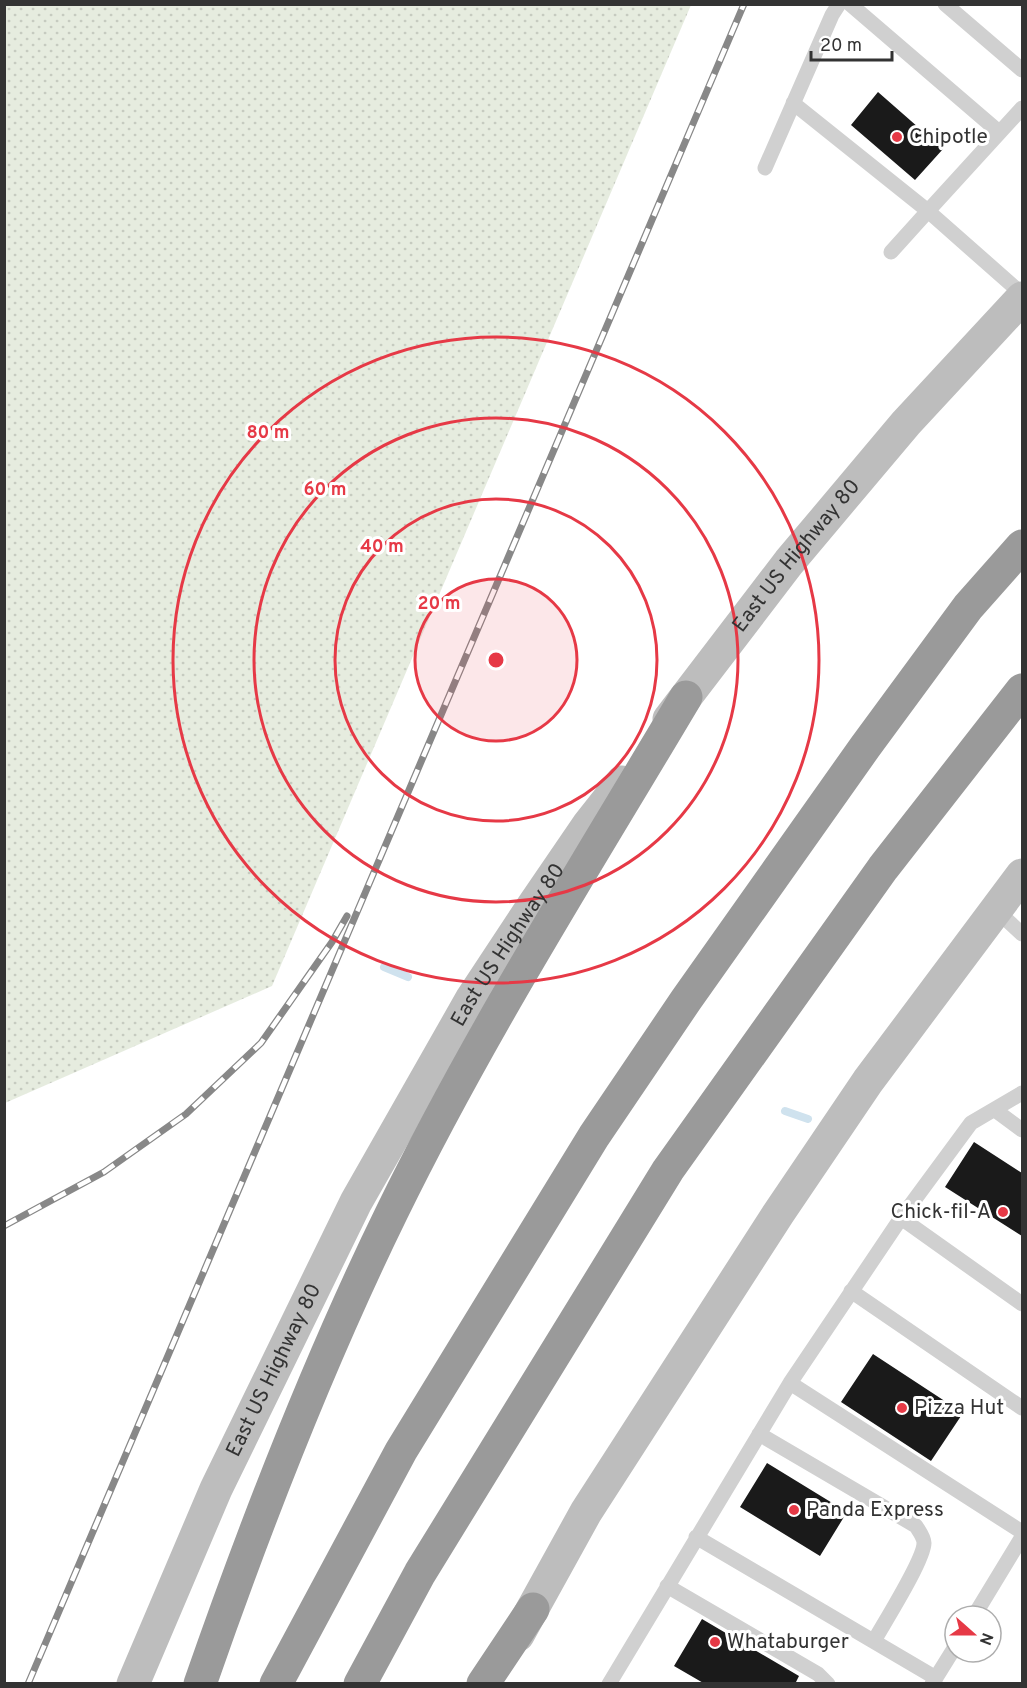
<svg xmlns="http://www.w3.org/2000/svg" width="1027" height="1688" viewBox="0 0 1027 1688" font-family="Overpass,sans-serif">
	<style>
		.grass { fill: url(#grass-dots) }
		.lines { fill: none; stroke-linecap: round; stroke-linejoin: round }
		.stream { stroke: #cfe2ee; stroke-width: 8 }
		.building { fill: #1a1a1a }
		.service { stroke: #d0d0d0; stroke-width: 15 }
		.secondary { stroke: #bdbdbd; stroke-width: 33 }
		.motorway { stroke: #9a9a9a; stroke-width: 33 }
		.rail-casing { stroke: #888; stroke-width: 7 }
		.rail { stroke: #fff; stroke-width: 4.5; stroke-dasharray: 14; stroke-linecap: butt }
		.ring { fill: none; stroke: #e63946; stroke-width: 3 }
		.poi-dot { fill: #e63946; stroke: #fff; stroke-width: 2 }
		.labels { text-anchor: middle; dominant-baseline: central; stroke-width: 6; stroke-linejoin: round; paint-order: stroke }
		.poi-label { font-size: 21px; fill: #333; stroke: #fff; text-anchor: start }
		.street-label { font-size: 21px; fill: #333; stroke: #fff }
		.centre { fill: #e63946; stroke: #fff; stroke-width: 3 }
		.ring-label { font-size: 18px; text-anchor: middle; font-weight: bold; fill: #e63946; stroke: #fff; stroke-width: 6; stroke-linejoin: round; paint-order: stroke }
	</style>
	<defs>
		<pattern id="grass-dots" width="8" height="8" patternUnits="userSpaceOnUse" patternTransform="scale(1.5)"><rect width="8" height="8" fill="#e6ecdf"/><path d="M2 2h.1M6 6h.1" fill="none" stroke="#c6cbc0" stroke-width="1.8" stroke-linecap="round"/></pattern>
	</defs>
	<rect width="100%" height="100%" fill="#fff"/>
	<path class="grass" d="M5,4L691,5L272,986L5,1103Z"/>
	<g class="lines">
		<path class="stream" d="M384,967L408,977
			M785,1111L808,1119"/>
	</g>
	<path class="building" d="M878,92L943,149L915,180L851,125Z
		M974,1142L1022,1173V1236L945,1187Z
		M873,1354L963,1413L931,1461L841,1402Z
		M767,1463L847,1512L820,1556L740,1507Z
		M702,1619L799,1676L795,1684H705L674,1666Z"/>
	<g class="lines">
		<path class="service" d="M850,4L999,132
			M945,4L1022,70
			M793,103L928,211L891,252
			M1022,108L928,211L1022,294
			M765,168L832,15L839,4
			M995,909L1022,934
			M995,1110L1022,1130
			M901,1218L1022,1304
			M851,1291L1022,1408
			M790,1383L1022,1532
			M759,1434L916,1526C919,1531 924,1537 924,1543C924,1560 884,1623 874,1641
			M696,1537L936,1678
			M667,1586L818,1674L828,1684
			M974,1616L1022,1537
			M609,1684L790,1383L901,1218L971,1123L1022,1093
			M932,1684L955,1647"/>
		<g class="secondary">
			<path id="s1" d="M669,719L789,562L906,423L1022,298"/>
			<path d="M518,1635L586,1512L778,1214L868,1081L1022,875"/>
			<path id="s2" d="M133,1684L216,1489L356,1202L472,998L534,904L588,825L622,782"/>
		</g>
		<path class="motorway" d="M200,1684C256,1523 317,1365 392,1212C479,1034 585,867 686,697
			M276,1684L401,1451L594,1136L686,1000L865,747L968,607L1022,546
			M360,1684L420,1573L668,1170L883,868L1022,690
			M483,1684L533,1609"/>
		<g class="rail-casing">
			<path id="rail" d="M4,1226L104,1172L186,1114L261,1043L332,942L347,916
				M28,1684L744,4"/>
		</g>
		<use href="#rail" class="rail"/>
	</g>
	<circle cx="496" cy="660" r="81" fill="#e63946" fill-opacity=".12"/>
	<g class="ring">
		<circle cx="496" cy="660" r="81"/>
		<circle cx="496" cy="660" r="161"/>
		<circle cx="496" cy="660" r="242"/>
		<circle cx="496" cy="660" r="323"/>
	</g>
	<g class="poi-dot">
		<circle cx="897" cy="137" r="6"/>
		<circle cx="1003" cy="1212" r="6"/>
		<circle cx="902" cy="1408" r="6"/>
		<circle cx="794" cy="1510" r="6"/>
		<circle cx="715" cy="1642" r="6"/>
	</g>
	<g class="labels">
		<g class="poi-label">
			<text x="909" y="137">Chipotle</text>
			<text x="991" y="1212" text-anchor="end">Chick-fil-A</text>
			<text x="914" y="1408">Pizza Hut</text>
			<text x="806" y="1510">Panda Express</text>
			<text x="727" y="1642">Whataburger</text>
		</g>
		<g class="street-label">
			<text stroke="none"><textPath href="#s1" startOffset="207">East US Highway 80</textPath></text>
			<text stroke="none"><textPath href="#s2" startOffset="830">East US Highway 80</textPath></text>
			<text stroke="none"><textPath href="#s2" startOffset="344">East US Highway 80</textPath></text>
		</g>
	</g>
	<circle cx="496" cy="660" r="9" class="centre"/>
	<g class="ring-label">
		<text x="268" y="438">80 m</text>
		<text x="325" y="495">60 m</text>
		<text x="382" y="552">40 m</text>
		<text x="439" y="609">20 m</text>
	</g>
	<rect width="1027" height="1688" fill="none" stroke="#333333" stroke-width="12"/>
	<g transform="translate(973 1634) rotate(111)"><circle r="28" fill="#ffffff" stroke="#adadad" stroke-width="1.5"/>
	<path d="M0-4.5L10 22L0 15L-10 22Z" fill="#e63946"/>
	<text y="-9" font-size="16" font-weight="bold" text-anchor="middle" fill="#333333">N</text>
	</g>
	<path d="M811 51v9h81v-9" fill="none" stroke="#333333" stroke-width="3"/>
	<text x="820" y="51" font-size="18" fill="#333333" stroke="#ffffff" stroke-width="4.5" paint-order="stroke">20 m</text>
</svg>
